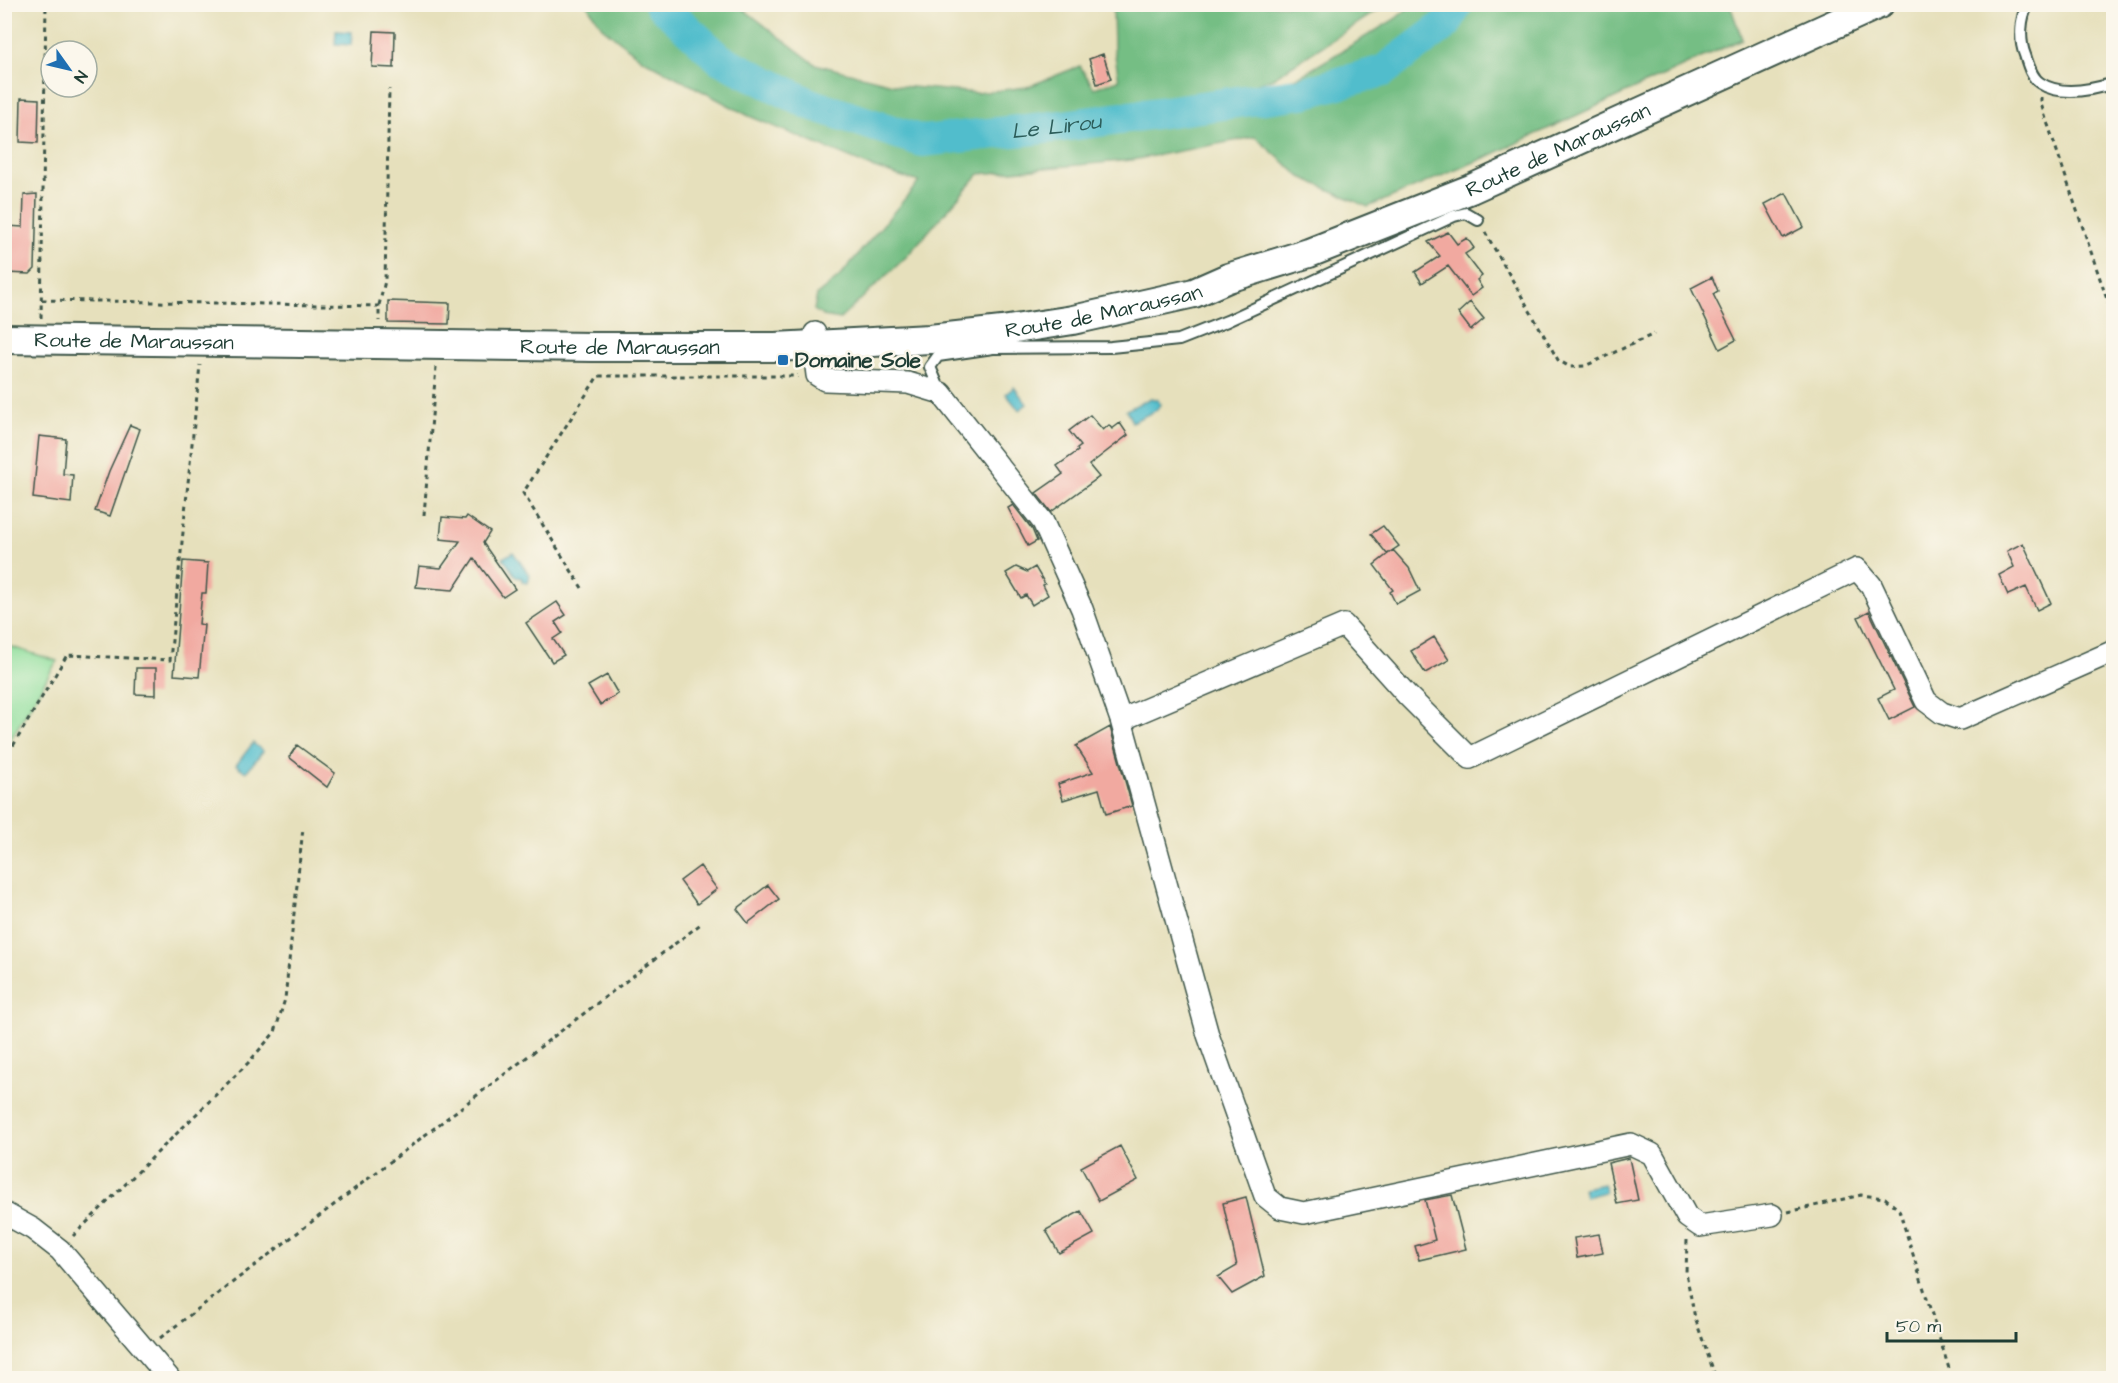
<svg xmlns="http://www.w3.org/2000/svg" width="2118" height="1383" viewBox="0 0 2118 1383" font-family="'Architects Daughter',sans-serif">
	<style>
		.green { fill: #91df9d; stroke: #588e68; stroke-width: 1.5 }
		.forest { fill: #74be84; stroke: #4a7e5c; stroke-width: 1.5 }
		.water { fill: #51bdcc; stroke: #387d80; stroke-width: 1.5 }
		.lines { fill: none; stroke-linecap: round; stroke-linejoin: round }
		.river { stroke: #51bdcc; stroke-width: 32 }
		.building { fill: #f1a9a0 }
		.service-casing { stroke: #3d5548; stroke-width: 14 }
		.minor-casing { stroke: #3d5548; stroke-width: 24 }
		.secondary-casing { stroke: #3d5548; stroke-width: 32 }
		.path { stroke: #3d5548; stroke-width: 3; stroke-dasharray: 4.5 4.5; stroke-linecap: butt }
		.service { stroke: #fff; stroke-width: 10 }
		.minor { stroke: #fff; stroke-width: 21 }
		.secondary { stroke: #fff; stroke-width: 28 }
		.poi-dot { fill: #1f6fb2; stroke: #fbf7ec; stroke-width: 2 }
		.labels { text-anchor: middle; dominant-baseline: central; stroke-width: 5; stroke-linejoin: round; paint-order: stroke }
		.street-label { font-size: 21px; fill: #1f3d34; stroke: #fbf7ec }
		.poi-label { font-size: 21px; font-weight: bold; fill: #1f3d34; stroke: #fbf7ec; text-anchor: start }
		.water-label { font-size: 22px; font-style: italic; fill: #2c5d5a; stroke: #fbf7ec }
	</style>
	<rect width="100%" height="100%" fill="#fbf7ec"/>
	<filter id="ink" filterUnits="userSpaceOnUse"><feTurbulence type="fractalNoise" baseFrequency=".0167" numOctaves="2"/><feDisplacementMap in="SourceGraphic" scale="12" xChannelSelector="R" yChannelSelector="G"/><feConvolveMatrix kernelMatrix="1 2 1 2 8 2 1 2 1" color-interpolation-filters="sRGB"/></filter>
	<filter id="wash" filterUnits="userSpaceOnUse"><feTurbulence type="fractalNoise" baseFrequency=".008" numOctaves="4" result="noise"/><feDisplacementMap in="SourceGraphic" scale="24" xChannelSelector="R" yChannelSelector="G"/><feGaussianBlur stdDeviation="1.35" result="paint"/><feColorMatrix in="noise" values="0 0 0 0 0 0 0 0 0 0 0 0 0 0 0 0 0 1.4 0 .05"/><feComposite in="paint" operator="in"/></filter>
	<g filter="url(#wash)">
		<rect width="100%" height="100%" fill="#e6e0bc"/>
		<path class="green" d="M5,645L57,661L5,749L4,645Z"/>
		<path class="forest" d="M587,5H738L815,64L900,86L977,93L1027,87L1080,66L1094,88L1119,80L1114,49L1113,5H1386L1273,78L1232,92L934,140L935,147L1223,109L1302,75L1395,19L1412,5H1730L1742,39L1489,156L1368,207L1301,177L1255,137L1132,160L979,174L906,257L840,319L823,316L814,310L817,295L839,277L919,182L874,168L749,116L642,59L602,27Z"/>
		<path class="water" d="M336,31L352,32L351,45L335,44Z
			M1014,387L1027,404L1019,410L1006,394Z
			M1151,398L1158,400L1160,404L1157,410L1132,422L1126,410Z
			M513,552L530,576L528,583L522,582V578L516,577L503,558Z
			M253,743L263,751L246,772L236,765Z
			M1604,1184L1605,1192L1585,1197L1583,1188Z"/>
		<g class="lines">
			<path class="river" id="s1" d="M660,4L720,59L810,104L922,141L1063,126L1303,93L1383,71L1446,24L1457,4"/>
		</g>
		<g id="blocks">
			<path class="building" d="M374,31L395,32L394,68L372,67Z
				M1103,54L1111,79L1097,84L1089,59Z
				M21,98L39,99L38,143L20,142Z
				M1786,193L1804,227L1783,238L1765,204Z
				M37,194L35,269L30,274L6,273L7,226L23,227L24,195Z
				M1448,232L1457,244L1467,238L1474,248L1465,254L1482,276L1477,280L1482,288L1471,296L1448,266L1422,283L1415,272L1440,256L1428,242Z
				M1712,277L1718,291L1713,294L1736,340L1720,349L1691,288Z
				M388,301L450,303L449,324L388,323Z
				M1470,302L1484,319L1471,330L1458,313Z
				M1090,415L1103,430L1109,425L1112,429L1120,423L1128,435L1089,465L1099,477L1051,512L1036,493L1063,474L1057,466L1078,451L1077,449L1081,446L1069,431Z
				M130,425L140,429L110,516L95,511L109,471Z
				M39,436L66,439L63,474L73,475L71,503L33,498Z
				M1011,502L1032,529L1037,541L1028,546L1008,508L1013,505Z
				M467,516L490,532L483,543L515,589L503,597L474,558L453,590L416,587L419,566L441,568L460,541L440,539L442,517L465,519Z
				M1383,526L1399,546L1387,554L1371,534Z
				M2023,543L2051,603L2037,610L2026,587L2008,595L1999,575L2014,567L2007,551Z
				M1393,550L1409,568L1420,591L1396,604L1390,592L1393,590L1374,565Z
				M183,561L208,563L206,593H202L199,624L204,625L199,677L174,675Z
				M1016,567L1027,572L1035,567L1045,584L1043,585L1048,595L1032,605L1026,595L1021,598L1006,573Z
				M557,602L566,615L555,622L562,633L553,639L564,655L552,662L526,623Z
				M1869,611L1915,707L1889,720L1878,698L1894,690L1858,617Z
				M1434,637L1449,660L1425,673L1411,651Z
				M136,668H156V695L135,694Z
				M607,675L618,694L600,705L588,686Z
				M1110,727L1132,806L1106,814L1099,789L1063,800L1058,784L1093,772L1076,746Z
				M297,745L335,773L327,787L289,757Z
				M700,866L717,889L697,904L680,881Z
				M768,885L779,899L748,923L737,909Z
				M1120,1146L1138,1180L1099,1201L1081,1167Z
				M1629,1158L1638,1200L1617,1204L1608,1163Z
				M1452,1195L1466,1249L1419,1260L1415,1246L1435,1240L1425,1200Z
				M1246,1197L1265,1276L1232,1294L1218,1277L1237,1266L1223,1203Z
				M1081,1211L1094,1234L1059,1253L1046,1230Z
				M1599,1234L1603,1253L1577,1258L1574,1238Z"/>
		</g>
	</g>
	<g filter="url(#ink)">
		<use href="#blocks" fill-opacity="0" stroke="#3d5548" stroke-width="1.5"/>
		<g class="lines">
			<g class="service-casing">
				<path id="service" d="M2028,4C2020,18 2019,40 2025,55C2028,64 2031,77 2040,83C2061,97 2092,90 2114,83
					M941,393L930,367L938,356L993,348L1111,347L1179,340L1227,321L1454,216L1466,213L1478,220"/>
			</g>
			<g class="minor-casing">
				<path id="minor" d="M815,333L814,350L817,375L825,380L908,383L941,393L1043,522L1082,609L1121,720L1208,1035L1265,1196L1280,1208L1304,1213L1631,1144L1652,1154L1687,1217L1700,1226L1772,1215
					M1121,720L1344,625L1407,695L1470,758L1857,569L1871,585L1926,701L1942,713L1960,719L2114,651
					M4,1213L33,1229L60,1250L169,1378"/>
			</g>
			<g class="secondary-casing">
				<g id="secondary">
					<path id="s2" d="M4,339L592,347H775L930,339L1002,331L1073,320L1194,293L1228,278L1309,253L1471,189L1879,4"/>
				</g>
			</g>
			<path class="path" d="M2041,97V104L2114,320
				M1485,232L1558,360L1570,367L1585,366L1654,334
				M42,300L379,306V321
				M379,305L385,281L389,89
				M41,318L46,4
				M424,515L436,367
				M582,588L523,493L598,376H798
				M4,761L67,655L170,660L200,365
				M1788,1212L1861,1195L1885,1198L1899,1210L1952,1378
				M73,1236L248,1063L275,1032L285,999L303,828
				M1687,1240L1686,1273L1695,1318L1716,1378
				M160,1338L702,923"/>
			<use href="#service" class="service"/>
			<use href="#minor" class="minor"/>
			<use href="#secondary" class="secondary"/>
		</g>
	</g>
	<rect class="poi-dot" x="777" y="354" width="12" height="12" rx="3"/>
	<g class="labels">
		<g class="street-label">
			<text stroke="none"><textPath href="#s2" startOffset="1586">Route de Maraussan</textPath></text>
			<text stroke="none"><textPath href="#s2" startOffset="1102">Route de Maraussan</textPath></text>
			<text stroke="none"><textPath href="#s2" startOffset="130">Route de Maraussan</textPath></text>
			<text stroke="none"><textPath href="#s2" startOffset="616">Route de Maraussan</textPath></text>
		</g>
		<g class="poi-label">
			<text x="795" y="360">Domaine Sole</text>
		</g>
		<g class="water-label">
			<text stroke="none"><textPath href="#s1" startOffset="435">Le Lirou</textPath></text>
		</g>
	</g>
	<rect width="2118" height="1383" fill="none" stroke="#fbf7ec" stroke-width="24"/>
	<g transform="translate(69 69) rotate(124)"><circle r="28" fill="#fbf7ec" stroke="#a3ada2" stroke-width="1.5"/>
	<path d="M0-4.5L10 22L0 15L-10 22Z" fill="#1f6fb2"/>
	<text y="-9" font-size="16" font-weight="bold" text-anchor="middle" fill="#1f3d34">N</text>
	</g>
	<path d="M1887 1332v9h129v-9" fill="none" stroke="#1f3d34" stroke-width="3"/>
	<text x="1896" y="1332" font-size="18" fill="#1f3d34" stroke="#fbf7ec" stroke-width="4.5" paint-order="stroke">50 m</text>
</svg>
